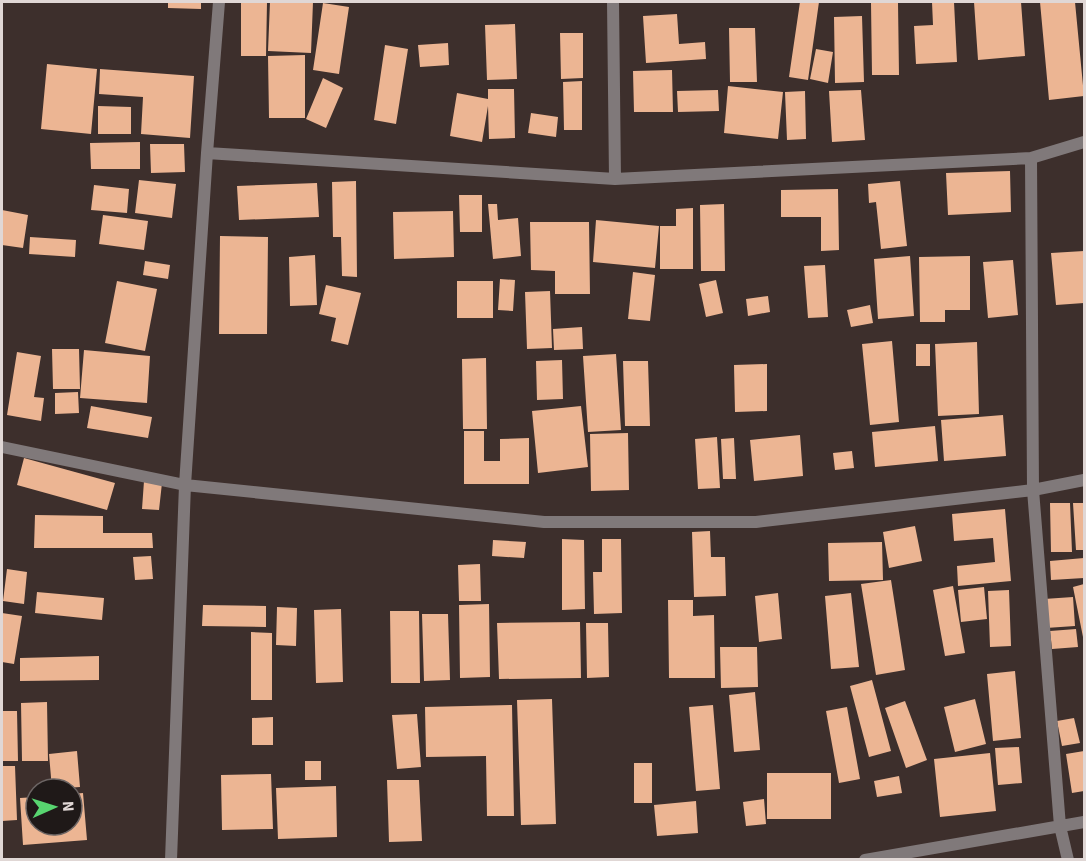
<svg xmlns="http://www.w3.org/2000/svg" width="1086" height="861" viewBox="0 0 1086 861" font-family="'Source Sans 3',sans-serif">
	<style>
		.building { fill: #ecb593 }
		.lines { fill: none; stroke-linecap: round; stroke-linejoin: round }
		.minor { stroke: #80797a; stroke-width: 12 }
	</style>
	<rect width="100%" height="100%" fill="#3d2f2c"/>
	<path class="building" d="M168,2H201V9L168,8Z
		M241,2H267L266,56H241Z
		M270,2H313L311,53L268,51Z
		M800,2H819L808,80L789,77Z
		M932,2H954L957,62L916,64L914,26L933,25Z
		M974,2H1021L1025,56L978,60Z
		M1040,2H1075L1084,96L1049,100Z
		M323,3L349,7L339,74L313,70Z
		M871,3H898L899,75H872Z
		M677,14L679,44L705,42L706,59L646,63L643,16Z
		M862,16L864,82L835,83L834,17Z
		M515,24L517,79L487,80L485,25Z
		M729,28H755L757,82H730Z
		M560,33H583V78L561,79Z
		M448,43L449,65L420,67L418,45Z
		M385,45L408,49L396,124L374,120Z
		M816,49L833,52L828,83L810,79Z
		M305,55V118H269L268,56Z
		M47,64L97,69L91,134L41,129Z
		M100,69L194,76L190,138L141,134L143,97L99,94Z
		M672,70L673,112H634L633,71Z
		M323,78L343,88L326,128L306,119Z
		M582,81V130H564L563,82Z
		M728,86L783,92L778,139L724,133Z
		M488,89H514L515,138L489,139L488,106L482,142L450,136L457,93L488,99Z
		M718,90L719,111L678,112L677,91Z
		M861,90L865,140L832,142L829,91Z
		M805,91L806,139L787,140L785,92Z
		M98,106L131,107V134H98Z
		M531,113L558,117L556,137L528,133Z
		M140,142V169H91L90,143Z
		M150,144H184L185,172L151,173Z
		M1010,171L1011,212L948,215L946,173Z
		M139,180L176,184L172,218L135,213Z
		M356,181L357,277L342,276L341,237H333L332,182Z
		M900,181L907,246L881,249L876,202L869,203L868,184Z
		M317,183L319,217L239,220L237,186Z
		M94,185L129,189L127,213L91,210Z
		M838,189L839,250L821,251V217H781V190Z
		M459,195H482V232H460Z
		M488,204H497L498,220L518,218L521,256L493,259Z
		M724,204L725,271H701L700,205Z
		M693,208V269H660V226H676V209Z
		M2,210L28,215L23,248L2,245Z
		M453,211L454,257L394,259L393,212Z
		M103,215L148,221L144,250L99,244Z
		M596,220L659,226L655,268L593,262Z
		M530,222H589L590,294H555V271L531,270Z
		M220,236L268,237L267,334H219Z
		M30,237L76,240L75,257L29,254Z
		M1084,251V303L1056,305L1051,253Z
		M315,255L317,305L290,306L289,257Z
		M910,256L914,316L878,319L874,259Z
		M970,256V310H945V322H920L919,257Z
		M1013,260L1018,315L988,318L983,262Z
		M145,261L170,265L168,279L143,275Z
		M825,265L828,317L808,318L804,266Z
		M633,272L655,275L650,321L628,319Z
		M500,279L515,280L513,311L498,310Z
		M716,280L723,313L706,317L699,284Z
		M117,281L157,289L145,351L105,343Z
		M457,281H493V318H457Z
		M326,285L361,293L348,345L331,341L336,318L319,314Z
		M550,291L552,348L527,349L525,292Z
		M768,296L770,312L748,316L746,299Z
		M870,305L873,323L851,327L847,310Z
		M582,327L583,349L554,350L553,329Z
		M892,341L899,422L870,425L862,344Z
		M977,342L979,414L938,416L935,344Z
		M916,344H930V366H916Z
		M52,349H79L80,389H53Z
		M84,350L150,356L147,403L80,398Z
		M17,352L41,356L34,397L44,398L41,421L7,415Z
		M616,354L621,430L588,432L583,356Z
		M486,358L487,429H463L462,359Z
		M562,360L563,399L537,400L536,361Z
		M623,361H648L650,426H625Z
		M767,364V411L735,412L734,365Z
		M78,392L79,413L55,414V393Z
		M91,406L152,417L148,438L87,428Z
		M581,406L588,467L538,473L532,411Z
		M1003,415L1006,456L944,461L941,420Z
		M935,426L938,461L875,467L872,432Z
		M464,431H484V461H500V439L529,438V484H464Z
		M628,433L629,490L591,491L590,434Z
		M800,435L803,476L754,481L750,440Z
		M717,437L720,488L698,489L695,439Z
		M734,438L736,479H723L721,439Z
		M852,451L854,468L835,470L833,453Z
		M24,458L115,483L107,510L17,485Z
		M144,481L162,483L159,510L142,509Z
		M1050,503H1070L1072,552H1051Z
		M1073,503H1084V550H1076Z
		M1005,509L1011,581L958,586L957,566L995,562L993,538L954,541L952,514Z
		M35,515L103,516V533H152L153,548H34Z
		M915,526L922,561L889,568L883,532Z
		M710,531L711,557H725L726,596L694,597L692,532Z
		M562,539L584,540L585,609L562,610Z
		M602,539H621L622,613L594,614L593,572H602Z
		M493,540L526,542L524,558L492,556Z
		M882,542L883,580L829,581L828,543Z
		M151,556L153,579L135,580L133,557Z
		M1084,558V578L1051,580L1050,561Z
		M480,564L481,601H459L458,565Z
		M7,569L27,572L24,604L3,601Z
		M891,580L905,670L876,675L861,584Z
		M1084,584V637H1083L1073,587Z
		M953,586L965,653L945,656L933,590Z
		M984,587L987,619L961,622L958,590Z
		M1009,590L1011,646L990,647L988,591Z
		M37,592L104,598L102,620L35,613Z
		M778,593L782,639L759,642L755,596Z
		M851,593L859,667L831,669L825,596Z
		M1073,597L1075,626L1046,628L1044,599Z
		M668,600H693V616L714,615L715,678H669Z
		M489,604L490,677L460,678L459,605Z
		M203,605L266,606V627L202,626Z
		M277,607L297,608L296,646L276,645Z
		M341,609L343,682L316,683L314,610Z
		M390,611H419L420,683H391Z
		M2,613L22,616L14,664L2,662Z
		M422,614H448L450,680L424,681Z
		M580,622L581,678L499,679L497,623Z
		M586,623H608L609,677L587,678Z
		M1076,629L1078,647L1052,649L1050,631Z
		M251,632L272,633V700H251Z
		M720,647H757L758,687L721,688Z
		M99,656V680L20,681V658Z
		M1015,671L1021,738L993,741L987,674Z
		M872,680L891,751L869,757L850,686Z
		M755,692L760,750L734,752L729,695Z
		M552,699L556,824L521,825L517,700Z
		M975,699L986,744L955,752L944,707Z
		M905,701L927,760L906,768L885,708Z
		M47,702L48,761H22L21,703Z
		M512,705L514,816H487L486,756L426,757L425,707Z
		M713,705L720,789L696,791L689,707Z
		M847,707L860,779L839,783L826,711Z
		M2,711H17L18,761H2Z
		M417,714L421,767L397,769L392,715Z
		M273,717V745H252V718Z
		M1074,718L1080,743L1062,746L1057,721Z
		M1019,747L1022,783L998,785L995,748Z
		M77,751L80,787L52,789L49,754Z
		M1084,751V791L1072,793L1066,754Z
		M990,753L996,811L940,817L934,759Z
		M305,761H321V780H305Z
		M634,763H652V803H634Z
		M2,766H15L17,820L2,821Z
		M767,773H831V819H767Z
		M271,774L273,829L222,830L221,775Z
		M899,776L902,793L877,797L874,781Z
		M387,780H419L422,841L389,842Z
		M336,786L337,837L278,839L276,788Z
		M83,793L87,840L23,845L20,798L36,797V825H72V794Z
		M764,799L766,824L746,826L743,802Z
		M696,801L698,833L657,836L654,805Z"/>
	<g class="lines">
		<path class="minor" d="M613,2L615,179
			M207,153L615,179L1031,158L1084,142
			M1031,158L1033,490L1060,826L1068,860
			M2,447L185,485L544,522H756L1033,490L1084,480
			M171,860L185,485L207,153L219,2
			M865,860L1084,822"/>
	</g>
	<rect width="1086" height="861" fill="none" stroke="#e0d7d5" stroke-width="6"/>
	<g transform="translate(54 807) rotate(87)"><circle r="28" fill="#1f1918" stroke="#6c6564" stroke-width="1.5"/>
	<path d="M0-4.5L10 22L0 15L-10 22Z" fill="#58d570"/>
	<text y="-9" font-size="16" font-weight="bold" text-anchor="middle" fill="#e0d7d5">N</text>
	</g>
</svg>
